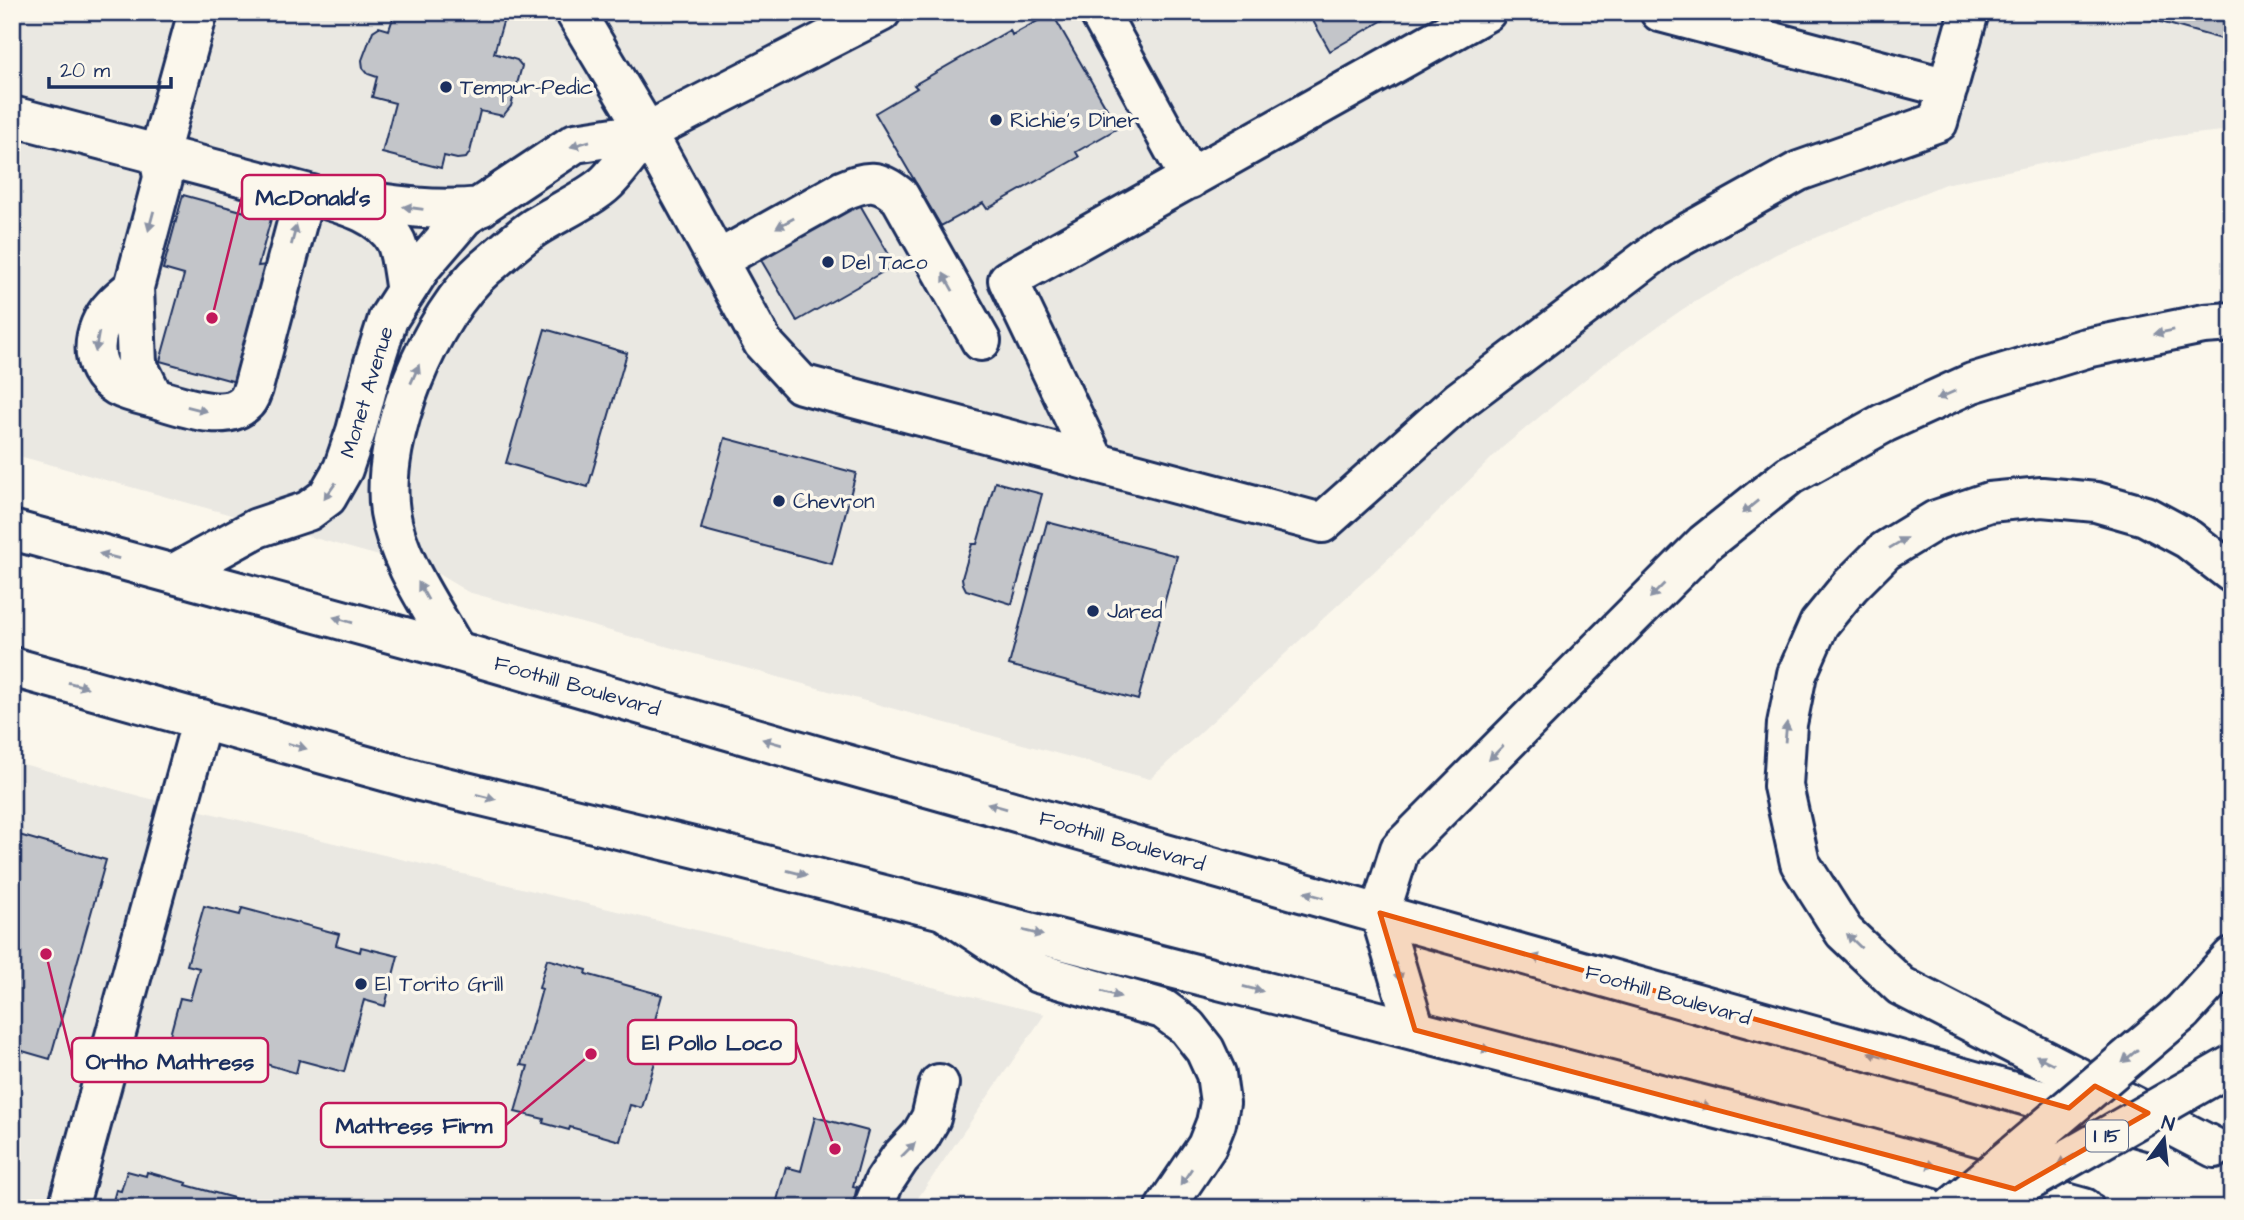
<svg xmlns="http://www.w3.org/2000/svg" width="2244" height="1220" viewBox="0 0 2244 1220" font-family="'Architects Daughter',sans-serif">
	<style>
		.built { fill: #eae8e2 }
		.building { fill: #c3c5c9; stroke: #1b2f5e; stroke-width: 2 }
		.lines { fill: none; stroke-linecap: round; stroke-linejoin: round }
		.minor-casing { stroke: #1b2f5e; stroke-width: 44 }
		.major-casing { stroke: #1b2f5e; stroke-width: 44 }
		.highway-casing { stroke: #1b2f5e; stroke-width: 44 }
		.minor { stroke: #fbf7ec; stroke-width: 38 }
		.major { stroke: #fbf7ec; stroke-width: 38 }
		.highway { stroke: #fbf7ec; stroke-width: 38 }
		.highway-bridge-casing { stroke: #1b2f5e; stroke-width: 44; stroke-linecap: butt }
		.highway-bridge { stroke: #fbf7ec; stroke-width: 38 }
		.oneway { fill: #8b93a5 }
		.marked { fill: #e8590c; fill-opacity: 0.2; stroke: #e8590c; stroke-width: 5; stroke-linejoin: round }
		.poi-dot { fill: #1b2f5e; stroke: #fbf7ec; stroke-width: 2.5 }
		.labels { text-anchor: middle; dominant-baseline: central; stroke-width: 7; stroke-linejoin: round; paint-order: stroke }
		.shield { fill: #fbf7ec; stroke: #5e6b89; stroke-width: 2 }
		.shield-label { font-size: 19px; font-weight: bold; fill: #1b2f5e }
		.poi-label { font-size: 21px; fill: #1b2f5e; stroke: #fbf7ec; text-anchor: start }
		.street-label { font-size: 21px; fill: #1b2f5e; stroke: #fbf7ec }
		.leader { fill: none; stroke: #c2185b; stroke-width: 2.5 }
		.callout-dot { fill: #c2185b; stroke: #fbf7ec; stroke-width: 2.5 }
		.callout { fill: #fbf7ec; stroke: #c2185b; stroke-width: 2.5 }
		.callout-label { font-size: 23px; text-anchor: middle; font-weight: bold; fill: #1b2f5e }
	</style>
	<rect width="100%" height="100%" fill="#fbf7ec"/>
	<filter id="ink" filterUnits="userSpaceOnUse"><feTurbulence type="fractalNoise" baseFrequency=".0143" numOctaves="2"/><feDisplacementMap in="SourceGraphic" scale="14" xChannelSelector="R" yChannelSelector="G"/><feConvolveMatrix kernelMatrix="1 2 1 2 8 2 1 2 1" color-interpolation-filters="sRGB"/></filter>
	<g filter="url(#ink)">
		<path class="built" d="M12,12H2232V130L2175,136L1945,184L1776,254L1683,309L1600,367L1503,447L1420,529L1150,779L468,592L433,571L12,454Z
			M12,761L143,797L1045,1014L911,1208H12Z"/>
		<path class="building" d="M395,12L419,16L420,12H506L494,53L517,60L522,66L511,106L503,116L480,111L470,152L466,158L457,159L444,156L441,168L382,153L395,103L372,97L377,77L368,74L363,68L362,60L373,31L379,27L389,30Z
			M1308,12H1397L1330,51Z
			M2125,12H2232V42Z
			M1052,13L1118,128L1076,152L1079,157L987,209L983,203L941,226L875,113L917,88L914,85L1010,30L1012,35Z
			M183,195L271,219L258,266L267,265L236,382L160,361L184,275L163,269Z
			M859,203L895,265L797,321L761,260Z
			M545,329L627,353L588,487L506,463Z
			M725,438L856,473L832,564L701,529Z
			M995,482L1042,494L1012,604L966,590L963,584L962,578L972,544H977Z
			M1047,522L1177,556L1138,700L1009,665Z
			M12,833L106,860L50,1059L12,1048Z
			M204,906L240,915L242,908L339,934L336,945L360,952L361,947L398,956L385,1006L364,1000L344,1072L299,1060L296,1073L170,1035L180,998L190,1000L199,968L187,965Z
			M547,959L587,970L586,974L662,995L649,1041L660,1044L642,1108L630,1105L620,1141L570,1127L569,1130L543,1123L544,1119L515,1112L528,1066L521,1065L542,989L539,988Z
			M815,1117L868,1131L853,1186L857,1187L852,1208H775L786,1167L801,1171Z
			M127,1171L146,1176L147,1172L187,1183L186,1185L252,1203L251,1208H111L116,1190L121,1191Z"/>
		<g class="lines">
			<g class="minor-casing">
				<path id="minor" d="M198,12L159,154L163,178L134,287L137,364L154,398C178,404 225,424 245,403C249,400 251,393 253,388L305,193
					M575,12L647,132L763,343L801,384L1322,523L1459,401L1664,246L1799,171L1938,122L1969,12
					M1099,12L1190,179
					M1660,12L1948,88
					M12,116L305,193C334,202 381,211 396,242C402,256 403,276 406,291
					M352,199C396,206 437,212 481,207
					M718,260L842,191C867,180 878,178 900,197L981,341
					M134,287C127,293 119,299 113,306C91,329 87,368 117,386C128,392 142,395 154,398
					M1095,462L1008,280L1486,12
					M175,573L257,528L308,511L327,497L343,469L356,431L373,366L388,319L422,266L464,217L575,143L647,132L881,12
					M456,651C432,608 398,562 390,512C379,438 430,315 486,267C502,254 518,238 535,227C555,214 592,197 607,182C622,167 634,148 647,132
					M68,1208L202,719
					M873,1208L884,1182L900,1158L920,1137L931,1118L939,1084"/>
			</g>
			<g class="major-casing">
				<path id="major" d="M12,530L456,651L838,762L2152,1131
					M12,667L420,781L730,856L1282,996L1860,1146L2084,1208"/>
			</g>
			<g class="highway-casing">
				<path id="highway" d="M943,910L1038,973L1163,1009L1187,1027L1205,1050L1216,1074L1220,1103L1216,1123L1207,1146L1165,1208
					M2182,1012L2232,957
					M1415,1030L1380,913L1400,849L1705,543L1790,475L1884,423L1972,383L2086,348L2204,324L2232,322
					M2215,1148L1901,986L1844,932L1800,863L1783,786L1787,724L1797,674L1819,624L1850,586L1885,551L1936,520L1989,502L2042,497L2096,502L2145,516L2188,539L2232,573"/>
			</g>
			<use href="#minor" class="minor"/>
			<use href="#major" class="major"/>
			<use href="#highway" class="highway"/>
			<g class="highway-bridge-casing">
				<path id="highway-bridge" d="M1951,1208L2182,1012
					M1982,1208L2232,1065"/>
			</g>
			<use href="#highway-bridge" class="highway-bridge"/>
		</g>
		<defs><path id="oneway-solid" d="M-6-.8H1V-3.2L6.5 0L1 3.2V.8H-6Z" transform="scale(1.75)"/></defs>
		<g class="oneway">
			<use href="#oneway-solid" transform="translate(580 144) rotate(163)"/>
			<use href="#oneway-solid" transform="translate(413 208) rotate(-172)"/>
			<use href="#oneway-solid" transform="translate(151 221) rotate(105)"/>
			<use href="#oneway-solid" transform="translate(785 223) rotate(151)"/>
			<use href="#oneway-solid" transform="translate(294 235) rotate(-75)"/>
			<use href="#oneway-solid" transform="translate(948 282) rotate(-119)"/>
			<use href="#oneway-solid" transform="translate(2164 332) rotate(169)"/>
			<use href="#oneway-solid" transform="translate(97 342) rotate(100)"/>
			<use href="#oneway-solid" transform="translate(415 374) rotate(-66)"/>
			<use href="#oneway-solid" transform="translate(1946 395) rotate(156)"/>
			<use href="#oneway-solid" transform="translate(197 409) rotate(14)"/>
			<use href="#oneway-solid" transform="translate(330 491) rotate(125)"/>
			<use href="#oneway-solid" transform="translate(1750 507) rotate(141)"/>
			<use href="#oneway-solid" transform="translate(1898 543) rotate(-31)"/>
			<use href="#oneway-solid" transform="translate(109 556) rotate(-166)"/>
			<use href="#oneway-solid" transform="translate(423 591) rotate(-119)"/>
			<use href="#oneway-solid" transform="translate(1657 591) rotate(135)"/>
			<use href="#oneway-solid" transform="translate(343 620) rotate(-164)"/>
			<use href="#oneway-solid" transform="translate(78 685) rotate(15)"/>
			<use href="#oneway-solid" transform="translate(1786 732) rotate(-85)"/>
			<use href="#oneway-solid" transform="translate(772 742) rotate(-164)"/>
			<use href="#oneway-solid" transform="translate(297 746) rotate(16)"/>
			<use href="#oneway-solid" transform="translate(1496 753) rotate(135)"/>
			<use href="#oneway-solid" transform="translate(486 797) rotate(14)"/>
			<use href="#oneway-solid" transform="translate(997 806) rotate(-164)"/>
			<use href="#oneway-solid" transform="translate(797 873) rotate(14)"/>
			<use href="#oneway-solid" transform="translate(1314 895) rotate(-164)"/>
			<use href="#oneway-solid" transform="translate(1033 933) rotate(14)"/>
			<use href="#oneway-solid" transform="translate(1854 941) rotate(-136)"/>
			<use href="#oneway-solid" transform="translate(1541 959) rotate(-164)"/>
			<use href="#oneway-solid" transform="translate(1398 972) rotate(74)"/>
			<use href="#oneway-solid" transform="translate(1253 989) rotate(14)"/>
			<use href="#oneway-solid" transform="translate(1111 994) rotate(16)"/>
			<use href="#oneway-solid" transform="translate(1481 1048) rotate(15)"/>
			<use href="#oneway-solid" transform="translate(1878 1055) rotate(-164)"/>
			<use href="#oneway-solid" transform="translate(2130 1056) rotate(140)"/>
			<use href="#oneway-solid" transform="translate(2045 1060) rotate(-153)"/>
			<use href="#oneway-solid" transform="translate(1701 1105) rotate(15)"/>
			<use href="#oneway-solid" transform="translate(908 1150) rotate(-45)"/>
			<use href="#oneway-solid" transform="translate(2066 1160) rotate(150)"/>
			<use href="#oneway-solid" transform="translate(1926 1164) rotate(15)"/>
			<use href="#oneway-solid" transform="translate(1186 1177) rotate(124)"/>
		</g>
	</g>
	<path class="marked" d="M1380,913L2069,1108L2095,1086L2148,1113L2015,1189L1415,1030Z"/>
	<g class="poi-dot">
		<circle cx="446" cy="87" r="7"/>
		<circle cx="996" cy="120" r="7"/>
		<circle cx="828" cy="262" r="7"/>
		<circle cx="779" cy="501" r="7"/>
		<circle cx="1093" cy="611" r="7"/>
		<circle cx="361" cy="984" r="7"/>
	</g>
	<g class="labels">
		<rect class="shield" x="2086" y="1120.5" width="42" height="31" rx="5"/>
		<g class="shield-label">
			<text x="2107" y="1136">I 15</text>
		</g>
		<g class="poi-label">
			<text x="460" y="87">Tempur-Pedic</text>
			<text x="1010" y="120">Richie's Diner</text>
			<text x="842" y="262">Del Taco</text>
			<text x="793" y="501">Chevron</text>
			<text x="1107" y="611">Jared</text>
			<text x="375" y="984">El Torito Grill</text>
		</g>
		<g class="street-label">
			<text transform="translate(367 392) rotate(-73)">Monet Avenue</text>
			<text transform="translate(577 686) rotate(16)">Foothill Boulevard</text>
			<text transform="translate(1122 841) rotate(16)">Foothill Boulevard</text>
			<text transform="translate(1668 995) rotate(16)">Foothill Boulevard</text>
		</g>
	</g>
	<path class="leader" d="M212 318L242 197M835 1149L796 1042M46 954L72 1060M591 1054L506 1125"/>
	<g class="callout-dot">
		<circle cx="212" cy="318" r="7"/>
		<circle cx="835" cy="1149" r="7"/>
		<circle cx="46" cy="954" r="7"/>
		<circle cx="591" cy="1054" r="7"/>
	</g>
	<g class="callout">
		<rect x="242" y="175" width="143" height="44" rx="7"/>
		<rect x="628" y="1020" width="168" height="44" rx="7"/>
		<rect x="72" y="1038" width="196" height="44" rx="7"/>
		<rect x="321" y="1103" width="185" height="44" rx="7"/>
	</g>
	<g class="callout-label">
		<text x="313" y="205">McDonald's</text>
		<text x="712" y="1050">El Pollo Loco</text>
		<text x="170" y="1069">Ortho Mattress</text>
		<text x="414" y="1133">Mattress Firm</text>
	</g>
	<rect width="2244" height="1220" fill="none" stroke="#fbf7ec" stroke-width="42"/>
	<rect x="21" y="21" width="2202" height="1178" fill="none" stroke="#1b2f5e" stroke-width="2.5" filter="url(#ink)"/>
	<g transform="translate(2164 1139) rotate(15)" stroke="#fbf7ec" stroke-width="5" paint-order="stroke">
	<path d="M0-5L12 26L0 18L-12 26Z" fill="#1b2f5e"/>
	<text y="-10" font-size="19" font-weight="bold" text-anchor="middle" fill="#1b2f5e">N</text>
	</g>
	<path d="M49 77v10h122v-10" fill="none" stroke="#1b2f5e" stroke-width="3.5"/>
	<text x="60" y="77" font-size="21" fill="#1b2f5e" stroke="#fbf7ec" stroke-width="5" paint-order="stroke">20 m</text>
</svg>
